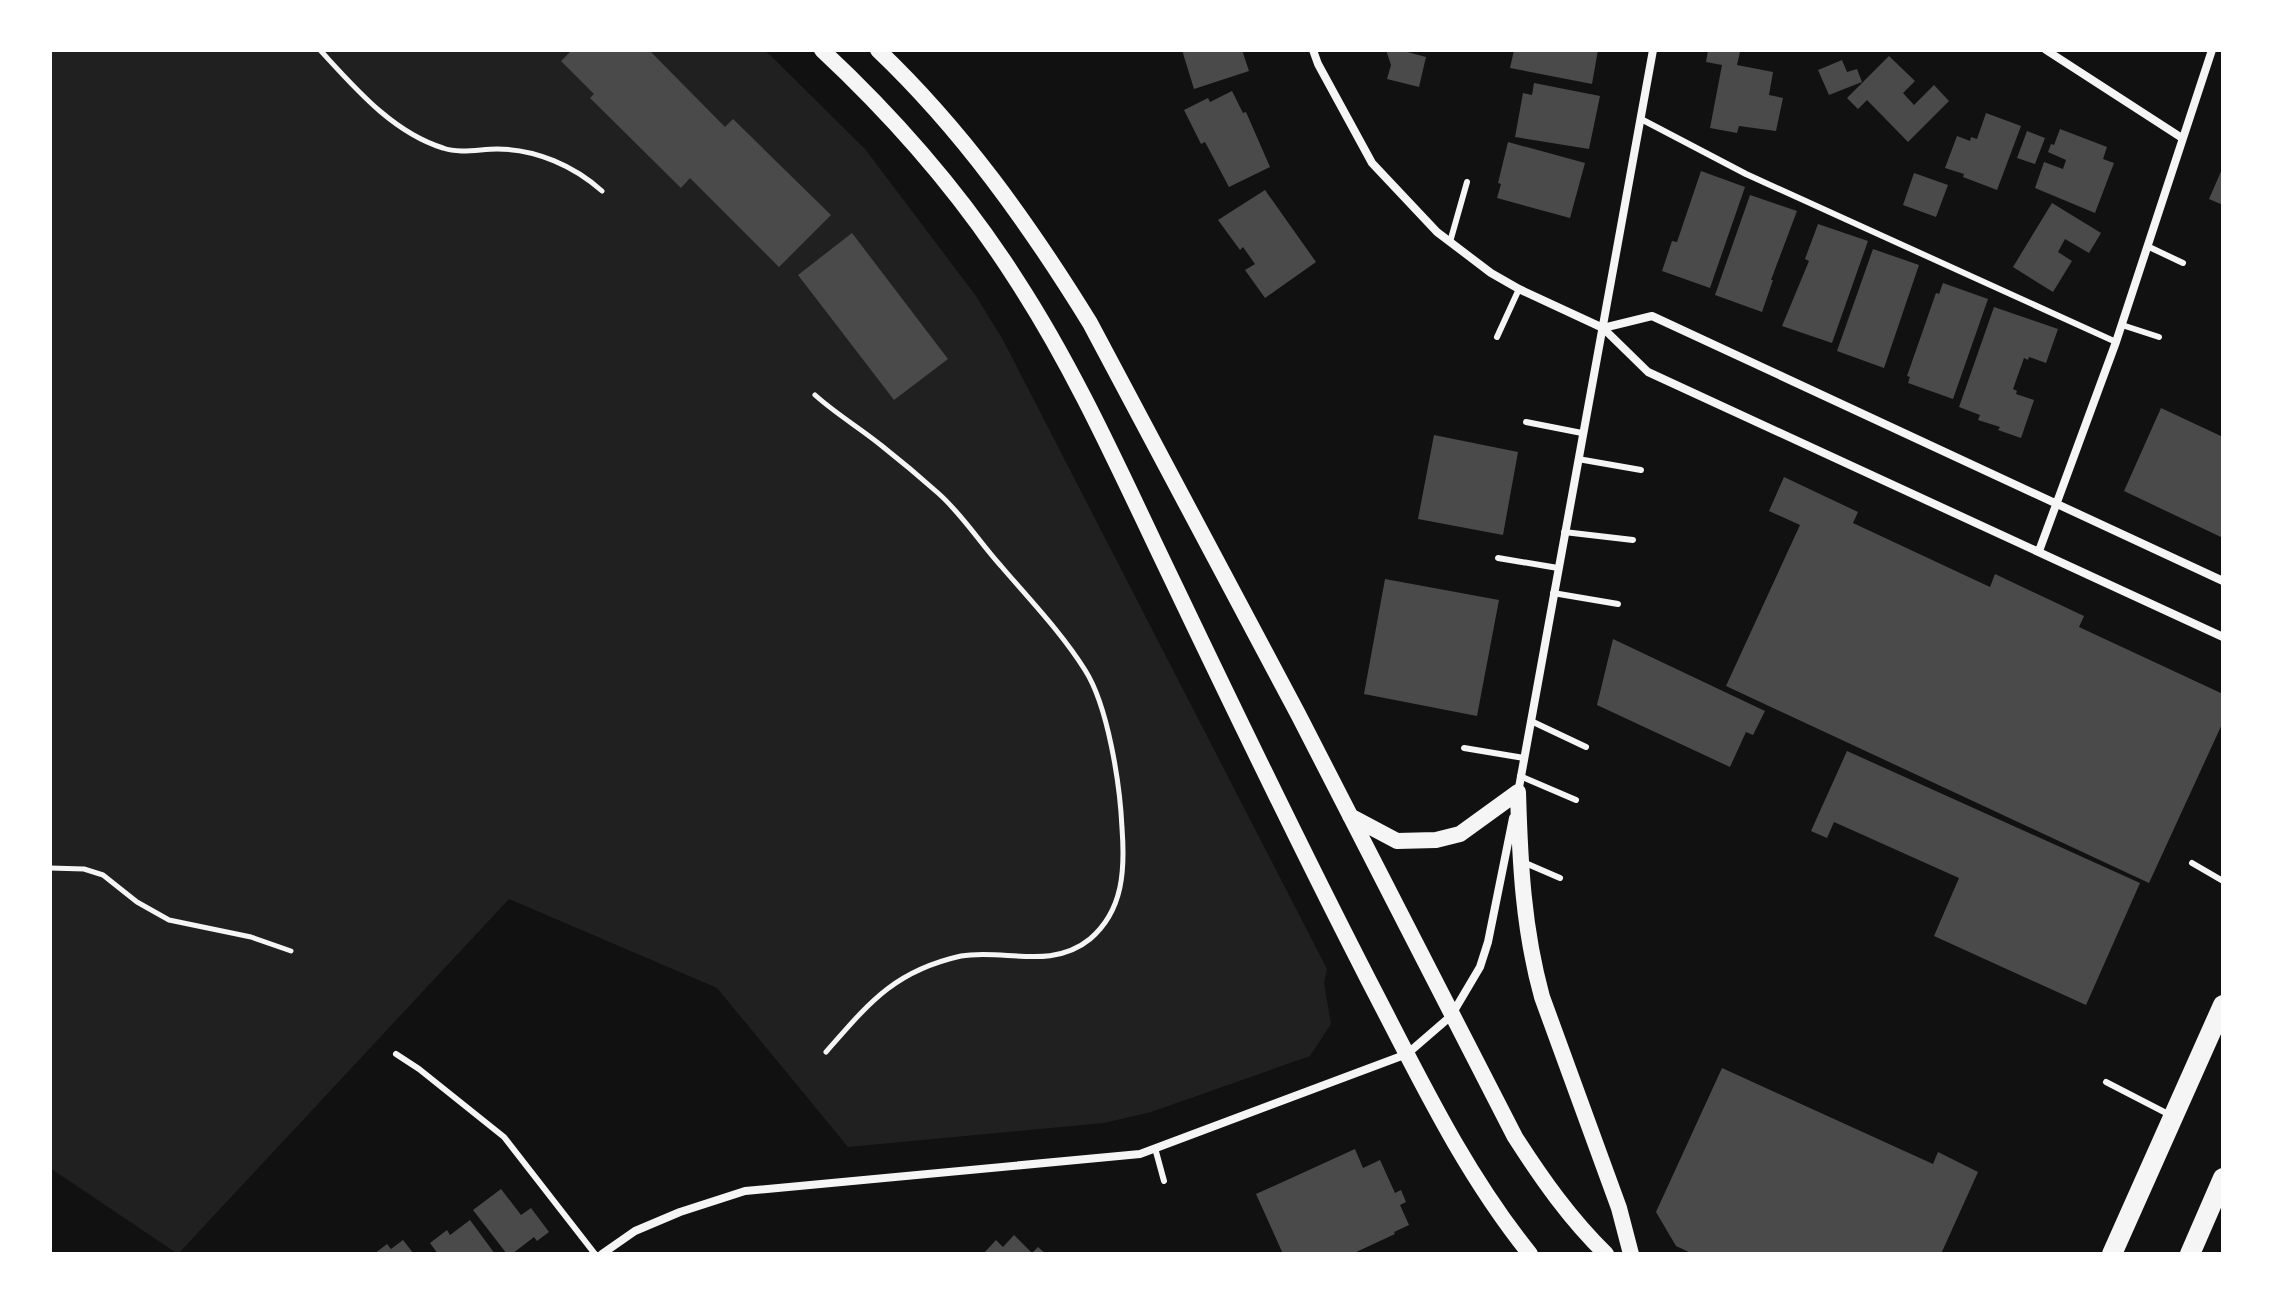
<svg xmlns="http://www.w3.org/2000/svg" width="2273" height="1304" viewBox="0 0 2273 1304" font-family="Inter,sans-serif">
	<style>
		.green { fill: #202020 }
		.building { fill: #4a4a4a }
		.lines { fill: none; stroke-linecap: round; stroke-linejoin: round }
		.path { stroke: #f5f5f5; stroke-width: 5 }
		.service { stroke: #f5f5f5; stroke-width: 6 }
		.minor { stroke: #f5f5f5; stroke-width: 8 }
		.secondary { stroke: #f5f5f5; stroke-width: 16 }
		.primary { stroke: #f5f5f5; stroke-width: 20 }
	</style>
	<rect width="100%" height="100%" fill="#111"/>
	<path class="green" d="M50,50H763L770,55L865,149L976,296L1003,340L1327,969L1324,983L1331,1024L1310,1056L1151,1112L1104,1123L848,1147L717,988L509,899L178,1254L50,1168Z"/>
	<path class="building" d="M572,50H649L725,127L733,119L831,215L779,267L690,178L681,188L590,98L594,94L561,61Z
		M1182,50H1242L1249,71L1194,89Z
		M1386,50H1400L1426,57L1419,87L1387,79L1391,65Z
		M1514,50H1598L1592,84L1510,68Z
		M1708,50L1740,52L1737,65L1773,72L1769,95L1783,98L1776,131L1739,126L1737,133L1710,128L1722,65L1706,62Z
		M1889,56L1915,81L1903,93L1914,105L1934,85L1949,101L1908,142L1867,100L1858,109L1847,98Z
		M1842,60L1847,72L1857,69L1862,82L1829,95L1818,70Z
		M1534,83L1600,96L1589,149L1515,137L1523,93L1532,95Z
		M1232,91L1243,113L1246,112L1270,167L1229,187L1205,142L1201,144L1184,110L1208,98L1210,102Z
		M1986,113L2021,126L1997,190L1963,177L1964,174L1945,168L1957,136L1970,141L1971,137L1977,139Z
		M2060,129L2107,147L2103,159L2114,163L2095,213L2035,188L2044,162L2063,169L2066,160L2048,152L2051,144L2054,145Z
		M2027,131L2045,138L2035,164L2017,158Z
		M1508,142L1585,163L1570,218L1497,198L1501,184L1498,183Z
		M2223,167V205L2209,199Z
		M1701,171L1745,187L1710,288L1662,271L1672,241L1677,242Z
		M1914,173L1948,185L1936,217L1903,205Z
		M1265,190L1316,262L1265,298L1245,270L1255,264L1243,247L1240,250L1218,220Z
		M1750,195L1797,211L1771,280H1773L1762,312L1715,295Z
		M2052,203L2101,233L2089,253L2065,239L2058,252L2072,261L2053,292L2013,267Z
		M1818,224L1868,241L1832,343L1782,326L1809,261L1805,259Z
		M852,233L948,359L894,400L798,275Z
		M1873,249L1919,265L1884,368L1837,351Z
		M1943,283L1988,299L1953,399L1908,383L1910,377L1907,376L1936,293L1939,294Z
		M1994,307L2058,329L2046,363L2029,357L2028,360L2024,358L2013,389L2017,391L2016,394L2034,400L2021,438L1998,430L2000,427L1978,420L1980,415L1959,407Z
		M2161,408L2223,437V538L2124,491Z
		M1434,435L1518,452L1503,535L1418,519Z
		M1784,477L1858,512L1853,523L1990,587L1995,574L2084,616L2079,627L2223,694V722L2149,883L1726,686L1800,525L1769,511Z
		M1385,579L1499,600L1477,716L1364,694Z
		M1613,639L1765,711L1753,735L1746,732L1730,767L1597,705Z
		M1847,751L2140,883L2086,1005L1934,936L1959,878L1834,822L1827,838L1811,831Z
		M1722,1068L1933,1164L1938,1152L1978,1172L1941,1254H1693L1676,1246L1656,1212Z
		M1355,1149L1363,1168L1380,1160L1395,1193L1401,1190L1406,1202L1400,1205L1409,1225L1394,1232L1395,1234L1352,1254H1283L1256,1194Z
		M501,1189L521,1215L531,1208L549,1232L537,1241L534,1237L512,1254H507L473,1210Z
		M470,1220L495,1254H438L430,1243L447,1230L450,1235Z
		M1014,1235L1032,1253L1038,1247L1046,1254H983L996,1240L1003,1247Z
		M403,1240L414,1254H374L387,1244L391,1249Z"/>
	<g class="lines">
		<path class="path" d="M320,50C355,88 392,132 443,148C460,154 480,149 497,149C536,149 574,166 602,191
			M815,395C836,414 860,428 882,446C901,461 920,477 938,493C962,514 980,543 1001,566C1030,600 1061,632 1085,670C1108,706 1120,784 1122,828C1125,868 1124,910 1090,939C1051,971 1002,948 961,956C894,971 869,1003 826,1052
			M50,868L84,869L103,875L137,902L169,920L251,937L291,951"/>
		<path class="service" d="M1641,119L1746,174L2116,342
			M1450,242L1467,182
			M2147,246L2183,263
			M2122,325L2159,337
			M1497,337L1519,289
			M1526,422L1582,433
			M1578,459L1641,470
			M1564,532L1633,540
			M1498,558L1558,568
			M1553,593L1618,604
			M1531,721L1586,747
			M1464,748L1524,758
			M1520,776L1576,800
			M1523,862L1560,878
			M2192,863L2223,881
			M396,1054L419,1069L504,1137L595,1254
			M2106,1082L2170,1115
			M1155,1148L1164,1181"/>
		<path class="minor" d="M1313,50L1318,64L1372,163L1437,232L1491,273L1519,289L1603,328L1648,372L2223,637
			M2046,50L2182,138
			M1603,328L1652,316L2223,581
			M2039,551L2116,342L2212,50
			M1518,793L1653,50
			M602,1254L635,1231L680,1212L745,1191L1140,1154L1407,1054L1451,1016L1480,967L1488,942L1513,818"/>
		<path class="secondary" d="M822,50C896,119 963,196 1017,281C1080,378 1126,485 1176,588C1239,720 1302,851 1369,981C1418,1075 1463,1171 1530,1254
			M878,50C962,130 1029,224 1090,323L1298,714L1515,1137C1542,1179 1570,1219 1606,1254
			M1518,792C1520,862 1523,928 1542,997L1619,1208L1631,1254
			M1350,816L1397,841L1436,840L1460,834L1518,792"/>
		<path class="primary" d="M2112,1254L2223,1005
			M2190,1254L2223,1178"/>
	</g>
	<rect width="2273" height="1304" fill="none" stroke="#ffffff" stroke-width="104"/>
</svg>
